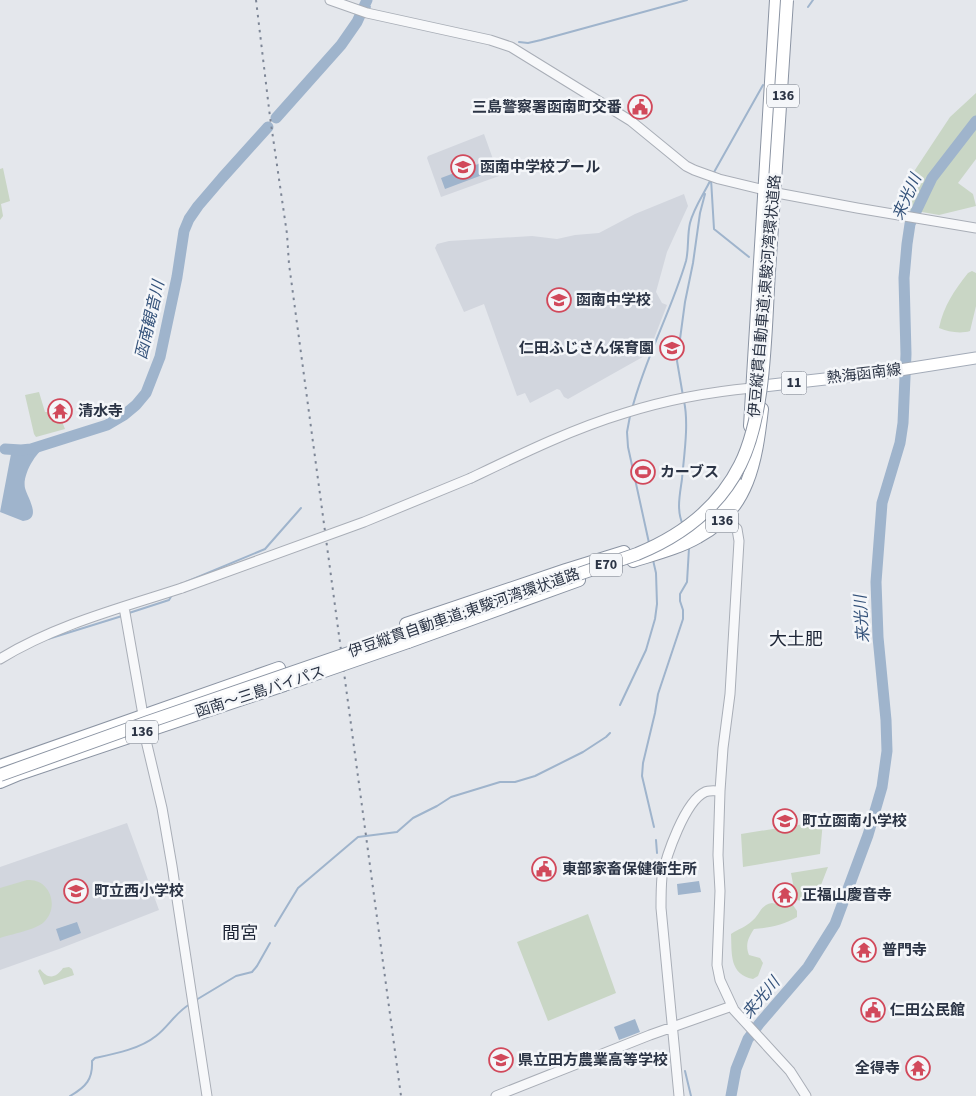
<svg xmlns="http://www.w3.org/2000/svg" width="976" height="1096" viewBox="0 0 976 1096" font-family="'Source Sans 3','Noto Sans JP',sans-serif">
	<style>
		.built { fill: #d2d6de }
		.green { fill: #c9d6c5 }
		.water { fill: #9fb4cc }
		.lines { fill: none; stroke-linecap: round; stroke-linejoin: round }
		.stream { stroke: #9fb4cc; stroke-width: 2 }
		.river { stroke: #9fb4cc; stroke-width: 11 }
		.minor-casing { stroke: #a9aeb7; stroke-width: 11 }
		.major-casing { stroke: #a3abb8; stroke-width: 13 }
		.highway-casing { stroke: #8b94a3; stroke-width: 14 }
		.minor { stroke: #f7f8fa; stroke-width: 9 }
		.major { stroke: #fff; stroke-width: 11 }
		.highway { stroke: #fff; stroke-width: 12 }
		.rail { stroke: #7d8696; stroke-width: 2; stroke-dasharray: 2.5 5; stroke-linecap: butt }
		.minor-bridge-casing { stroke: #a9aeb7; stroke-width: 11; stroke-linecap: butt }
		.highway-bridge-casing { stroke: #8b94a3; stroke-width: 14; stroke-linecap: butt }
		.minor-bridge { stroke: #f7f8fa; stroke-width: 9 }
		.highway-bridge { stroke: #fff; stroke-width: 12 }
		.labels { text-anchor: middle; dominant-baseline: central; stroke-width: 5; stroke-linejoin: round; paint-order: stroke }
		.shield { fill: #f4f6f9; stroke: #676e7b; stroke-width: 1 }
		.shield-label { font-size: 14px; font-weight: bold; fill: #2b3445 }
		.poi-label { font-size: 15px; font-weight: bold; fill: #2b3445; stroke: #f4f6f9; text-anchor: start }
		.street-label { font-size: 15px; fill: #2b3445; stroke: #f4f6f9 }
		.water-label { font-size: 16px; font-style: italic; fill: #34527a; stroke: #f4f6f9 }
		.quarter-label { font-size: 18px; fill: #1d2536; stroke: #f4f6f9 }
	</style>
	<rect width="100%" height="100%" fill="#e4e7ec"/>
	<path class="built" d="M484,134L499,176L441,197L427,158L428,156Z
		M684,194L688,206L667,252L656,292L662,303L667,305L648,354L568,399L564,397L560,390L557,389L530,403L525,393L517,396L484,304L464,312L435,248L437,244L449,241L532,236L557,239L575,235L599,233L635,214Z
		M127,823L159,910L59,949L0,970V867Z"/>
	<path class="green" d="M976,93V159L958,183L973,194L976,206L939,215L899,208L911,176L950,117Z
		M3,168L10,201L1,204L3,216L0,220V169Z
		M972,271L976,273V306L970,331C961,334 948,332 939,328C944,305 954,291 968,273Z
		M39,392L45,412H48L51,421L61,419L65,429L36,437L34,434L25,395Z
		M823,821L820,854L743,867L741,834Z
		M828,867L814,903L796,900L791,873Z
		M27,880C50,878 60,907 44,922C36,930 11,934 0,938V888Z
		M772,903L785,906L793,905L797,911V917C784,925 769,928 754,929C748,938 745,945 749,955L760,958L763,963L758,976L753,979C729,974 732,954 731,934C738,929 746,927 752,921C760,915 760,905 772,903Z
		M588,914L616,993L548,1021L517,942Z
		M69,967L72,969L74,975L44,985L38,971L40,969C48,980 56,978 63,968Z"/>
	<path class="water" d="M481,163L485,174L445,189L441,178Z
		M48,441L49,445C37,449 22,475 25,488C27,497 43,519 23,521L0,512L11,454L5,453L6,445C21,446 33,447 48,441Z
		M699,881L701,892L678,895L677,884Z
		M77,922L81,933L60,941L56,929Z
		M635,1019L640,1032L619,1040L614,1027Z"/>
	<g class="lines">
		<path class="stream" d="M365,6L370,7
			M808,7L813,0
			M519,42L528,43L541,40L687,0
			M713,174L763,85
			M711,179L714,229L749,257
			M683,396L677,361L680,339L685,302L693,263L700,213L705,194
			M632,409C645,358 671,312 686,261C689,249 687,236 690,223C694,207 704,194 711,179
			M630,416L627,432L628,447L649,543
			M683,525C676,510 680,494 682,479C684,455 689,424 684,401
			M186,582L265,549L301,508
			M129,613L169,600L172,595
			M48,639L122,616
			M620,705L646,650L655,619L657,604L656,573L653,560
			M654,827L642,776L643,763L655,713L658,694L683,619V610L680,601V594L687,582L689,548
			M656,840L657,853
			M275,926L298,888L358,837L397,832L413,818L437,806L451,797L500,782H515L535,776L583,752L606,737L610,733
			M196,1000L236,976L252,972L257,966L270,943
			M685,1071L691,1096
			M70,1096C86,1087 93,1079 92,1061L95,1058C114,1054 140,1049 156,1036C169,1026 175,1013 190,1004"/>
		<path class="river" d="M276,118L341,45L357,22L367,0
			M5,449L21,450L31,449L107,425L124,415L136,405L146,393L160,357L177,277L184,231L189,219L198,206L222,178L268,127
			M731,1096L736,1069L748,1039L759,1024L808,967L835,924L868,835L882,787L887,751L886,720L878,637L876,582L882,503L900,443L903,423L906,354L904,278L907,244L910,224L932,178L976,121"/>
		<g class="minor-casing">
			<path id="minor" d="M330,0L367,13L490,40L511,47L631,121L686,166L694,170L719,179L777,193L857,208L976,228
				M471,478C521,454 572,429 625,413C666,400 709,392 752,388
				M721,515L737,529L739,541L730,694L723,748L720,791L718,855L720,891L717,965L720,980L734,1010L790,1071L806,1096
				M124,607L143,715L144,732L162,808L172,866L207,1096
				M0,659C55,625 121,608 182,588
				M496,1096L650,1035L732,1006
				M679,1096L661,908C661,897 661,887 662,877C666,856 685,801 705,792C709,790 715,791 720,791"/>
		</g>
		<g class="major-casing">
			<path id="major" d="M754,387L887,372L976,358"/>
		</g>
		<g class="highway-casing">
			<path id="highway" d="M750,426L776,0
				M679,536C708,524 723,512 737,484
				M633,561C655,554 679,548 698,537C749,510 756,461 762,409
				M406,624L566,570L624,552
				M408,642L579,580
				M0,766L279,668
				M0,782L19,774L284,685"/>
		</g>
		<use href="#minor" class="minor"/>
		<use href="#major" class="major"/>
		<use href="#highway" class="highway"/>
		<path class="rail" d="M256,0L270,117L287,234L289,264L401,1096"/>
		<g class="minor-bridge-casing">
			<path id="minor-bridge" d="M182,588L364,522L471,478"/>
		</g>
		<g class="highway-bridge-casing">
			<path id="highway-bridge" d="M284,685L408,642
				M0,775L148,722L637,554C681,536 718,509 740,465C766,413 765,330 769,272C775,181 781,91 787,0"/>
		</g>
		<use href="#minor-bridge" class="minor-bridge"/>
		<use href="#highway-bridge" class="highway-bridge"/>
	</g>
	<defs>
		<g id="civic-ring" transform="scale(1.25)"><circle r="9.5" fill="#f4f6f9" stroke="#d1495b" stroke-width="1.5"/><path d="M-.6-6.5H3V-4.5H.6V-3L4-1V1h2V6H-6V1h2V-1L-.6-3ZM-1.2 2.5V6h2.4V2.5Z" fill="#d1495b"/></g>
		<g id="school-ring" transform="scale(1.25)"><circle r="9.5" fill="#f4f6f9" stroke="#d1495b" stroke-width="1.5"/><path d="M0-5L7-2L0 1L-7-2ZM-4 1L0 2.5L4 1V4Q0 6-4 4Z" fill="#d1495b"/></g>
		<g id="temple-ring" transform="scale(1.25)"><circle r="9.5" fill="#f4f6f9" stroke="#d1495b" stroke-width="1.5"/><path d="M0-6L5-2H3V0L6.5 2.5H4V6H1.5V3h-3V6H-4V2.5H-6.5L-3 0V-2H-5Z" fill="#d1495b"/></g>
		<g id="stadium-ring" transform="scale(1.25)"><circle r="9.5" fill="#f4f6f9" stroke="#d1495b" stroke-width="1.5"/><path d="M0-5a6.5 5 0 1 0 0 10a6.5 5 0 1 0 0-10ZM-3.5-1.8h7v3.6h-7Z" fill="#d1495b"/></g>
	</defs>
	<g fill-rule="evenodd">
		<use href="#civic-ring" x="640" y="107"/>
		<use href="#school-ring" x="463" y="167"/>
		<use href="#school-ring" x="559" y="300"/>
		<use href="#school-ring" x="672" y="348"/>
		<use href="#temple-ring" x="60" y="411"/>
		<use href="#stadium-ring" x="643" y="472"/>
		<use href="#school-ring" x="785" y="821"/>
		<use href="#civic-ring" x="544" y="869"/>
		<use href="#school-ring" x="76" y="891"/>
		<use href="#temple-ring" x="785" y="895"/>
		<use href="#temple-ring" x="864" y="950"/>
		<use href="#civic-ring" x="873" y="1010"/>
		<use href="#school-ring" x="501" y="1060"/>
		<use href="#temple-ring" x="918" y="1068"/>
	</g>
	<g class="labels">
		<g class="shield">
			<rect x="767" y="84.5" width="32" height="23" rx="4"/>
			<rect x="781.5" y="371.5" width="25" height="23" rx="4"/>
			<rect x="706" y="509.5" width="32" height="23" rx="4"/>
			<rect x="590" y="553.5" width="32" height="23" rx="4"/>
			<rect x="126" y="720.5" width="32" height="23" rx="4"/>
		</g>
		<g class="shield-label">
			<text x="783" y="96">136</text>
			<text x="794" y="383">11</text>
			<text x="722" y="521">136</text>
			<text x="606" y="565">E70</text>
			<text x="142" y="732">136</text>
		</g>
		<g class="poi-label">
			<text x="622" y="107" text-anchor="end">三島警察署函南町交番</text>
			<text x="480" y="167">函南中学校プール</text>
			<text x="576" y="300">函南中学校</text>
			<text x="654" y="348" text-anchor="end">仁田ふじさん保育園</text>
			<text x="78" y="411">清水寺</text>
			<text x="660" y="472">カーブス</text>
			<text x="802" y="821">町立函南小学校</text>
			<text x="562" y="869">東部家畜保健衛生所</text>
			<text x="94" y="891">町立西小学校</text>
			<text x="802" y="895">正福山慶音寺</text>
			<text x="882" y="950">普門寺</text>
			<text x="890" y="1010">仁田公民館</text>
			<text x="518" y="1060">県立田方農業高等学校</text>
			<text x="900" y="1068" text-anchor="end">全得寺</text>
		</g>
		<g class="street-label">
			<text transform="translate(765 296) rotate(-85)">伊豆縦貫自動車道;東駿河湾環状道路</text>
			<text transform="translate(864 374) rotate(-7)">熱海函南線</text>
			<text transform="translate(464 613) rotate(-19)">伊豆縦貫自動車道;東駿河湾環状道路</text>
			<text transform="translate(260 692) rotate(-18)">函南～三島バイパス</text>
		</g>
		<g class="water-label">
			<text transform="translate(907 197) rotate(-66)">来光川</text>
			<text transform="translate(150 320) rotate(-77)">函南観音川</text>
			<text transform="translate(862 619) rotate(-94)">来光川</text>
			<text transform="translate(761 998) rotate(-50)">来光川</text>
		</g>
		<g class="quarter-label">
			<text x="796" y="639">大土肥</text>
			<text x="240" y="933">間宮</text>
		</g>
	</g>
</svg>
